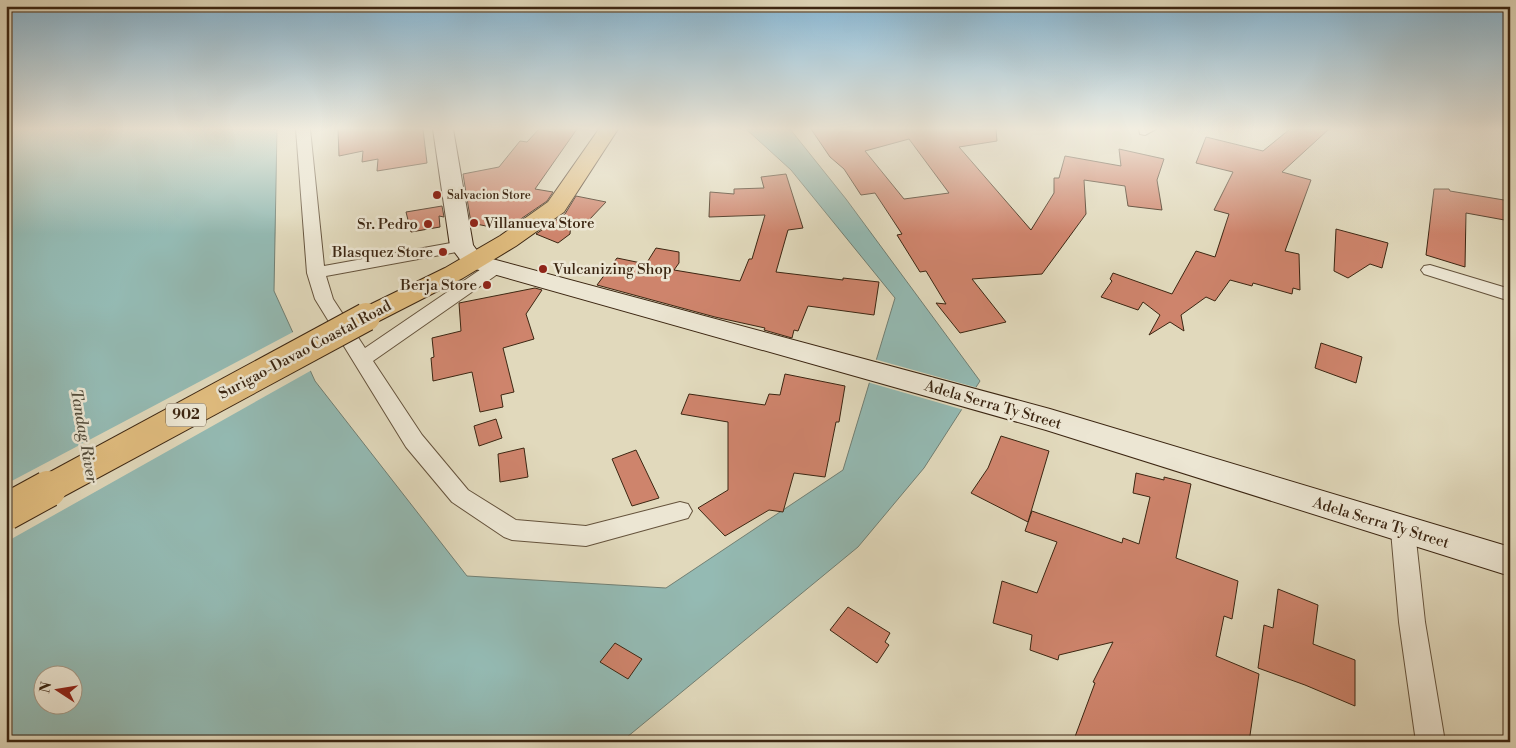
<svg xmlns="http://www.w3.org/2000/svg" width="1516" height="748" viewBox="0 0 1516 748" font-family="'Libre Bodoni',serif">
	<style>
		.water { fill: #94bab3; stroke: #717f73; fill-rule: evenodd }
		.pier { fill: #e1d9bc }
		.building { fill: #ce846c; stroke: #3c2612; fill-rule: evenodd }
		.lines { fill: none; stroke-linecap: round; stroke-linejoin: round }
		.street-casing { stroke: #65533c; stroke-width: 2 }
		.secondary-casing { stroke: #3c2612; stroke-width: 2 }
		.highway-casing { stroke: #3c2612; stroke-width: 2 }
		.street { fill: #ece6d3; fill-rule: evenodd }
		.secondary { fill: #ece6d3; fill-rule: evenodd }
		.highway { fill: #e0bc7e; fill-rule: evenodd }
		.highway-bridge-far1-casing { stroke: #3c2612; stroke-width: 30; stroke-linecap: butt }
		.highway-bridge-casing { stroke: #3c2612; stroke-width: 38; stroke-linecap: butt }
		.highway-bridge-far1 { stroke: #e0bc7e; stroke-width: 28 }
		.highway-bridge { stroke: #e0bc7e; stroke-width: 36 }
		.poi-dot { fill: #8f2418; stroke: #ece6d3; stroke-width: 2 }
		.labels { text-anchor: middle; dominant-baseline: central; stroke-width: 5; stroke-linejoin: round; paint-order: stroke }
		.far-poi-label { font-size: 12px; fill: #3c2612; stroke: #ece6d3; text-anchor: start }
		.shield { fill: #ece6d3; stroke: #71604c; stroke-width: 1 }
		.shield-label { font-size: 14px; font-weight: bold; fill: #3c2612 }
		.poi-label { font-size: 15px; fill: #3c2612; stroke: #ece6d3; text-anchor: end }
		.street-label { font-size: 15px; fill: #3c2612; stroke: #ece6d3 }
		.water-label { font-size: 16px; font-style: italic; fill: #524b3a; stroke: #ece6d3 }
	</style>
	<rect width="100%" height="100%" fill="#e1d9bc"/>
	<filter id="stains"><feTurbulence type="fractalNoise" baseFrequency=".004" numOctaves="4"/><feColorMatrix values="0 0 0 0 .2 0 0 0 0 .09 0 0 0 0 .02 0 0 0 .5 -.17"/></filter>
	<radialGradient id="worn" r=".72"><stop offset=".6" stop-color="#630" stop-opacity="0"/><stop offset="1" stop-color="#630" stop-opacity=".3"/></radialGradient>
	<path class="water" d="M6,129H277L274,291L315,381L467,576L666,588L843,470L895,298L791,170L746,129H790L846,199L980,381L924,468L858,547L621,742H6ZM42,676H72V706H42Z"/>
	<path class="pier" d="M295,331L312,370L6,542V484Z
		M874,359L978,388L964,410L867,382Z"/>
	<path class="building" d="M338,129H423L427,163L377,171L378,159L362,162L363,151L339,156Z
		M539,129H577L535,189L553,192L547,201L512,225L507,223L501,226H486L471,223L463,174L499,167L520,141L527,142Z
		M811,129H996L997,141L959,147L1031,230L1054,193V178H1059L1065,156L1121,166L1119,149L1164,159L1157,180L1162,210L1128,206L1125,186L1084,180L1086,214L1042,274L972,279L1006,322L960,333L936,303L946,304L926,271L920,272L897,235L902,234L875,193L861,195L844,169L830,157ZM909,139L949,193L904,199L865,151Z
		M1290,129H1329L1282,172L1311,180L1285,251L1299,254L1300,290L1293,288L1292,294L1253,283L1252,286L1230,280L1215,301L1206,297L1181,315L1184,331L1170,322L1149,335L1160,315L1143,302L1138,310L1101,297L1112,281L1110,279L1113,273L1172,294L1196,251L1215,257L1229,214L1214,210L1233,172L1196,163L1206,137L1263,151Z
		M786,174L803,228L788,230L776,272L843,280V278L879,282L874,315L808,306L798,331L794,330L792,338L764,330L765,328L715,317L597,285L617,258L646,264L656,248L679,252V263L674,270L740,281L749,259H752L765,215L709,217L710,192L734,194V189L764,188L761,177Z
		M1434,189H1449L1450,191L1510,201V221L1466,213L1465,267L1426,255Z
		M576,196L606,202L589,220L571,221L570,234L558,243L536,234L565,214Z
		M442,206L444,217L439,216L440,227L411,232L406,212Z
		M1336,229L1388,243L1382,268L1370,264L1348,278L1334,271Z
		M535,288L542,290L526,314L534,339L503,348L514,392L501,395L503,407L480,412L472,372L433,381L431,358L434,357L432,338L461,331L459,303Z
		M1321,343L1362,357L1356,383L1315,368Z
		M785,374L845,386L839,422H836L825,477L794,473L783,512L769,510L725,536L698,508L728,490V422L681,414L689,394L765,405L769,394L780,395Z
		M496,419L502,438L479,446L474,426Z
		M1001,436L1049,451L1028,522L971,493L988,468Z
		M524,448L528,477L500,482L498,454Z
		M636,450L659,498L632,506L612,459Z
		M1136,473L1164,480V477L1191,484L1176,558L1238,581L1232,619L1224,616L1216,656L1259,674L1249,742H1073L1095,683L1093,682L1113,642L1059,655L1058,660L1030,650L1032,635L993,623L1002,581L1037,593L1057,542L1025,531L1032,511L1122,543L1123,538L1139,544L1150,497L1133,493Z
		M1278,589L1318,605L1313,644L1355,660V706L1305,685L1258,668L1264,625L1273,628Z
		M848,607L890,633L885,642L889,645L877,663L830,630Z
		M615,643L642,659L628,679L600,662Z"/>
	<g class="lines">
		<g class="street-casing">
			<path id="street" d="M296,129H310L324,266L462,241L468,242L470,246L468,250L462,251L326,276L333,299L365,348L490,263L496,262L502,263L505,267L502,271L373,361L422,435L468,490L516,520L586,526L680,502L688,504L692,511L688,518L586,546L512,540L504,537L452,502L406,447L315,299L307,273Z
				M1139,129H1156L1145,135L1140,134Z
				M1430,265L1510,289V301L1424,274L1421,270L1424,266Z
				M1403,521L1411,524L1415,531L1425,622L1445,742H1416L1399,622L1391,531L1395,524Z"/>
		</g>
		<g class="secondary-casing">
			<path id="secondary" d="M433,129H453L473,245L481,256L1050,409L1510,547V576L1046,430L465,266L450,246Z"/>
		</g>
		<g class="highway-casing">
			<path id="highway" d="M599,129H618L564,212L516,246L463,278L375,323L366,325L357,323L353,317L357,311L445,268L500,236L548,202Z"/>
		</g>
		<use href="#street" class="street"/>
		<use href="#secondary" class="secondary"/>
		<use href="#highway" class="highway"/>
		<g class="highway-bridge-far1-casing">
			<path id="highway-bridge-far1" d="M46,490L366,317"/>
		</g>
		<g class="highway-bridge-casing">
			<path id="highway-bridge" d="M6,512L48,489"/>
		</g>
		<use href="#highway-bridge-far1" class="highway-bridge-far1"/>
		<use href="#highway-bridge" class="highway-bridge"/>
	</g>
	<linearGradient id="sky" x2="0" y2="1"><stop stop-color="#86b6d3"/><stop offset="0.55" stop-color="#f2eee1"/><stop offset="1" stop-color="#f2eee1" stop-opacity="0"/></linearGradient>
	<rect width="1516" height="234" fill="url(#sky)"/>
	<g class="poi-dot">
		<circle cx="437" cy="195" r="5"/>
		<circle cx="474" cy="223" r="5"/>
		<circle cx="428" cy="224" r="5"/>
		<circle cx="443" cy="252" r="5"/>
		<circle cx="543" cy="269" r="5"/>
		<circle cx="487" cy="285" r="5"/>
	</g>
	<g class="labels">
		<g class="far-poi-label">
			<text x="447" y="195">Salvacion Store</text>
		</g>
		<rect class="shield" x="166" y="403.5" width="40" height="23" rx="4"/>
		<g class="shield-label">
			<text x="186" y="415">902</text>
		</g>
		<g class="poi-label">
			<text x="484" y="223" text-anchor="start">Villanueva Store</text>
			<text x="418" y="224">Sr. Pedro</text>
			<text x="433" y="252">Blasquez Store</text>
			<text x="553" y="269" text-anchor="start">Vulcanizing Shop</text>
			<text x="477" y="285">Berja Store</text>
		</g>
		<g class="street-label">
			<text transform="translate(305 350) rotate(-28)">Surigao-Davao Coastal Road</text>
			<text transform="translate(993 405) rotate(16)">Adela Serra Ty Street</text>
			<text transform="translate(1381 523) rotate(17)">Adela Serra Ty Street</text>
		</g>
		<g class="water-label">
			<text transform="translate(84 436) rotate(80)">Tandag River</text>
		</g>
	</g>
	<rect width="1516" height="748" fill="none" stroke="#e1d9bc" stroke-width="25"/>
	<rect x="8" y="8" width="1501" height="733" fill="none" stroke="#3c2612" stroke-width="2.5"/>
	<rect x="12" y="12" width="1491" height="723" fill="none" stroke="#3c2612"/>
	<g transform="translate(58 690) rotate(282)"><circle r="24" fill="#ece6d3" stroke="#a69986"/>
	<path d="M0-4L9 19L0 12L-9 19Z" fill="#8f2418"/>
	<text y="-8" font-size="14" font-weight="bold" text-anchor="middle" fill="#3c2612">N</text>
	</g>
	<rect width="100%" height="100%" filter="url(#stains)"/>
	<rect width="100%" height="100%" fill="url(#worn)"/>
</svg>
